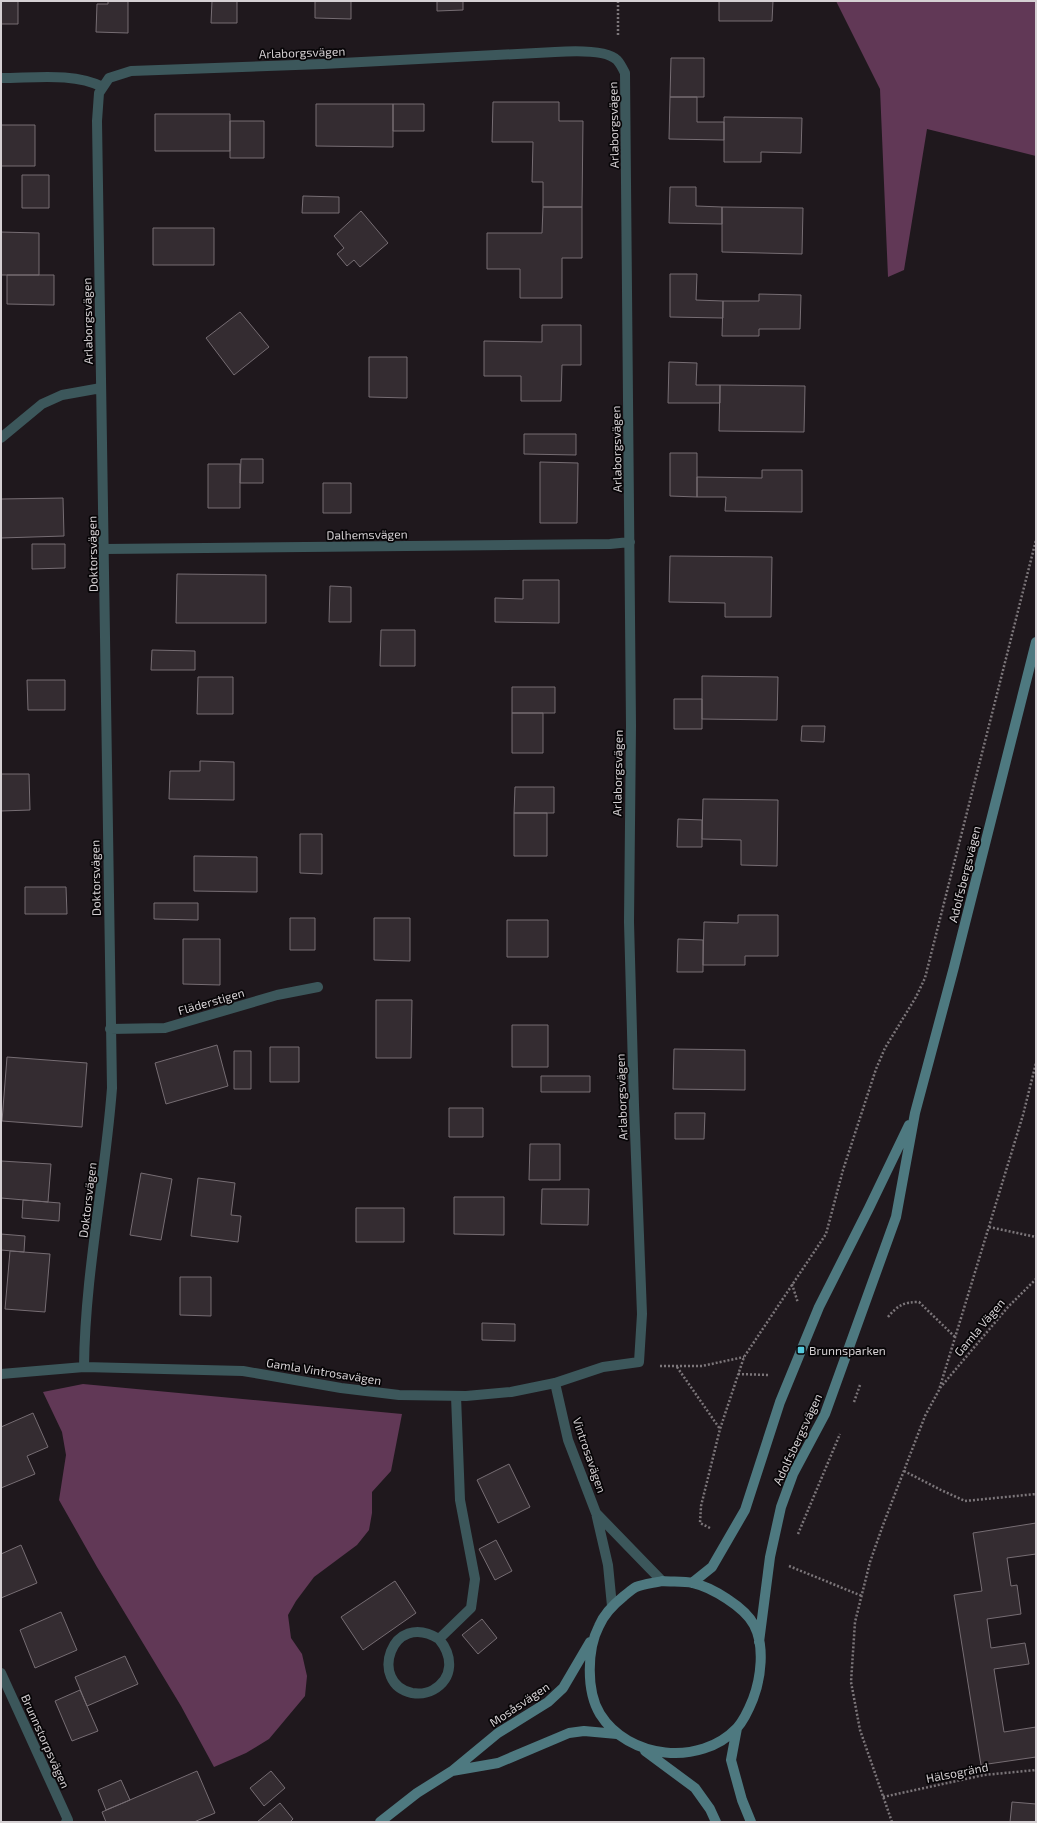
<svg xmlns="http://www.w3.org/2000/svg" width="1037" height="1823" viewBox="0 0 1037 1823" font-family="'Exo 2',sans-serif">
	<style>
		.forest { fill: #613856 }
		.building { fill: #342c31; stroke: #766d73 }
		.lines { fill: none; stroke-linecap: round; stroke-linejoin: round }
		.path { stroke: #7c767a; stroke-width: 2.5; stroke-dasharray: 2 2; stroke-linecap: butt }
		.lane { stroke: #3c575b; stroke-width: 10 }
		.street { stroke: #3c575b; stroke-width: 10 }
		.secondary { stroke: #4e7980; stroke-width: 10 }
		.poi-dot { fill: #54cadd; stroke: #070507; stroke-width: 1.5 }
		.labels { text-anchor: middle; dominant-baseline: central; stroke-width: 3.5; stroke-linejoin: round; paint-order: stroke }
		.street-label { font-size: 12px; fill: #d5d0d3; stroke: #070507 }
		.poi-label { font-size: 12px; fill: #d5d0d3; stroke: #070507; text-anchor: start }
	</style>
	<rect width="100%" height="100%" fill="#1f181d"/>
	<path class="forest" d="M836,1H1036V156L927,129L904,270L888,277L880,89Z
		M83,1384L402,1414L391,1471L372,1492V1513L369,1530L357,1545L314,1577L296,1601L288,1615L291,1638L302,1654L307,1676L305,1696L269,1739L246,1753L214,1767L181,1706L97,1567L59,1500L66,1455L62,1432L43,1392Z"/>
	<path class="building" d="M1,1H18V24H1Z
		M108,1H128V33L96,32L97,4H108Z
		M212,1H237V23H211Z
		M315,1H351V19L315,18Z
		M437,1H463V10L437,11Z
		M719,1H773L772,21H719Z
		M671,58H704V97H670Z
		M670,97H697V122H724V140L669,139Z
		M493,102H559V121H583L582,207H543V182H532L533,142H492Z
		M316,104H393V147L316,146Z
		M393,104H424V131H393Z
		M155,114H230V151H155Z
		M724,117L802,118L801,153L761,152V162H724Z
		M230,121H264V158H230Z
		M1,125H35V166H1Z
		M22,175H49V208H22Z
		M670,187H696V206L722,207V224L669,223Z
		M303,196L339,197V213H302Z
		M543,207H582V258H562V298H520V269H487V233H542Z
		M722,207L803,208L802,254L722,252Z
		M361,211L388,243L360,267L354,260L347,266L337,254L344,248L334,236Z
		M153,228H214V265H153Z
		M1,232L39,233V275H1Z
		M670,274H697L696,300L723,301V318L670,317Z
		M7,275H54V305L7,304Z
		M759,294L801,295L800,329H759V336H722L723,301H759Z
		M240,312L269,347L234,375L206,338Z
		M542,325H581V365H562L561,401H521V376H484V341L542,342Z
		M369,357H407V398L369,397Z
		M669,362L697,363L696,385H720V403H668Z
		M720,385L805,386L804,432L719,431Z
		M524,434H576V455L524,454Z
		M670,453H697V497L670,496Z
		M241,459H263V483H240Z
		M540,462L578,463L577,523H540Z
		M208,464H240V508H208Z
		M762,470H802V512L725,511L726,497H697V477L762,478Z
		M323,483H351V513H323Z
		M63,498L64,536L1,538V499Z
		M32,544H65V568L32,569Z
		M670,556L772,557L771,617H725V603L669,602Z
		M177,574L266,575V623H176Z
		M523,580H559V623L495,622V598L523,599Z
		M330,586L351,587V622H329Z
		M381,630H415V666H380Z
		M152,650L195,651V670H151Z
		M702,676L778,677L777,720L702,719Z
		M198,677H233V714H197Z
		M27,680H65V710H28Z
		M512,687H555V713H512Z
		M674,699H702V729H674Z
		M512,713H543V753H512Z
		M802,726H825L824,742L801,741Z
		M200,761L234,762V800L169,799L170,771H200Z
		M1,774H29L30,810L1,811Z
		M515,787H554V813H514Z
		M703,799L778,800L777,866L741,865V840L702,839Z
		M514,813H547V856H514Z
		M678,819L702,820V847H677Z
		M300,834H322V874L300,873Z
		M194,856L257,857V892L194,891Z
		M25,887H66L67,914H25Z
		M154,903H198V920L154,919Z
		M738,915H778V956H745V965H703L704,922L738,923Z
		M290,918H315V950H290Z
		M374,918H410V961L374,960Z
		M507,920H548V957H507Z
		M183,939H220V985L183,984Z
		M678,939L703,940V972H677Z
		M376,1000H412L411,1058H376Z
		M512,1025H548V1067H512Z
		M217,1045L228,1086L166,1104L155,1063Z
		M270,1047H299V1082H270Z
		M674,1049L745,1050V1090L673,1089Z
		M234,1051H251V1089H234Z
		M7,1057L87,1063L82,1127L2,1121Z
		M541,1076H590V1092H541Z
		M449,1108H483V1137H449Z
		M675,1113H705L704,1139H675Z
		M530,1144H560V1180H529Z
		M1,1161L51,1164L48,1202L1,1198Z
		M141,1173L172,1179L161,1240L130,1235Z
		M198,1178L235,1183L231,1215L241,1216L238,1242L191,1236Z
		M542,1189H589L588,1225L541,1224Z
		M454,1197H504V1235L454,1234Z
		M23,1200L60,1203L59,1221L22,1218Z
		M356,1208H404V1242H356Z
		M1,1234L25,1236L24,1252L1,1250Z
		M10,1251L50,1254L45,1312L5,1309Z
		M180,1277H211V1316L180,1315Z
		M482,1323L515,1324V1341L482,1340Z
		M33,1413L48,1447L27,1456L35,1474L1,1488V1427Z
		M509,1464L530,1507L498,1523L477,1480Z
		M1036,1523V1554L1007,1558L1011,1586L1017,1585L1021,1614L987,1619L991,1648L1025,1643L1029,1664L994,1669L1004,1732L1036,1727V1757L981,1765L954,1595L982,1591L973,1533Z
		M496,1540L512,1571L495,1580L479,1549Z
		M21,1545L37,1583L1,1598V1554Z
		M395,1581L416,1613L363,1650L341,1617Z
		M61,1612L77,1650L35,1668L20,1630Z
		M482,1619L497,1638L478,1654L462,1635Z
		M125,1656L138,1684L87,1706L75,1677Z
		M80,1690L98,1731L72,1741L55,1701Z
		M197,1771L215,1813L194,1822H106L102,1812Z
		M271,1771L285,1788L264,1806L250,1788Z
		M121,1780L130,1800L106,1810L98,1790Z
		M1012,1802L1036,1804V1822H1010Z
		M280,1803L293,1819L290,1822H257Z"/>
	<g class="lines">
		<path class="path" d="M618,1V36
			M989,1227L1036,1237
			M792,1284L798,1303
			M888,1317C898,1305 904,1302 919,1302L955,1337
			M660,1366H702L744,1357
			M677,1367L720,1429
			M738,1374L769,1375
			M940,1388L1008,1307L1036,1279
			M854,1402L860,1385
			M904,1471L941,1490L965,1501L1036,1494
			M710,1528L700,1523L701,1506L720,1429L744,1357L826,1234L843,1170L876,1069L885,1048L916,997L925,978L1036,540
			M798,1534L840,1434
			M789,1566L862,1596
			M883,1797L984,1775L1036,1770
			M892,1822L860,1730L851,1682L855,1622L870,1562L883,1525L925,1416L939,1390L1023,1115L1036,1063"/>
		<path class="lane" d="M439,1639C453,1656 454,1678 433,1690C426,1694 419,1694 412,1693C368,1684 391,1609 439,1639L471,1608L475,1579L460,1500L456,1396"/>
		<path class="street" d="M1,78C34,78 73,72 103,87
			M1,438L42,404L62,395L101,388
			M105,549L610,544L630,542
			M110,1029L165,1028L277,995L318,987
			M1,1374L84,1367L243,1371L341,1388L399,1395L466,1396L511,1392L555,1383L603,1367L639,1362L642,1314L634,1105L629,922L631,726L625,73C623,69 620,63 617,60C606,49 570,51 555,52L323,64L131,71L109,78L99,93L97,121L112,1088C105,1181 85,1273 84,1367
			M555,1383L568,1440L596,1513L608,1565L612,1606
			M596,1513L662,1581
			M1,1673L68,1820L66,1822"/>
		<path class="secondary" d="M662,1581C672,1582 683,1581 693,1583C711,1587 745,1607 754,1625C765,1646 761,1678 753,1699C749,1709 744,1720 737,1728C700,1767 628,1759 600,1714C586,1691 587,1649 599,1626C604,1614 614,1604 624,1596C628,1593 632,1589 636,1587C644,1584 654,1583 662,1581Z
			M692,1583L712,1567L745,1510L780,1402L819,1307L869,1208L909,1125
			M759,1642L770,1557L781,1507L793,1474L825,1414L896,1217L915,1113L954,967L1036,642
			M737,1728L731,1760L742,1800L751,1822
			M645,1751L695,1788L710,1809L716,1822
			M452,1771L498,1763L569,1733L584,1731L617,1734
			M380,1822L417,1793L452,1771L498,1733L548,1702L563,1688L590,1642"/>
	</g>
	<rect class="poi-dot" x="797" y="1346" width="8" height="8" rx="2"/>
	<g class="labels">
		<g class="street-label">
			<text transform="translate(302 52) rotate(-2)">Arlaborgsvägen</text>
			<text transform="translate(613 125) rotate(-91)">Arlaborgsvägen</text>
			<text transform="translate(87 321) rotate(-91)">Arlaborgsvägen</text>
			<text transform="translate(616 449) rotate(-91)">Arlaborgsvägen</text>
			<text transform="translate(367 534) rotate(-1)">Dalhemsvägen</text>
			<text transform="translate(92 554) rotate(-91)">Doktorsvägen</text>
			<text transform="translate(617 773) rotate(-89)">Arlaborgsvägen</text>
			<text transform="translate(964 874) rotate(-76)">Adolfsbergsvägen</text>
			<text transform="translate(95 878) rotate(-91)">Doktorsvägen</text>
			<text transform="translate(211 1001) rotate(-16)">Fläderstigen</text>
			<text transform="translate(621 1097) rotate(-92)">Arlaborgsvägen</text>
			<text transform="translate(87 1200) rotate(-83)">Doktorsvägen</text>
			<text transform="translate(979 1327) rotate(-50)">Gamla Vägen</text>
			<text transform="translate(324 1371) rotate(9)">Gamla Vintrosavägen</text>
			<text transform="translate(797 1439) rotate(-65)">Adolfsbergsvägen</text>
			<text transform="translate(590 1455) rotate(71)">Vintrosavägen</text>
			<text transform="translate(519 1704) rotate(-34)">Mosåsvägen</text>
			<text transform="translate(46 1741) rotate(66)">Brunnstorpsvägen</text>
			<text transform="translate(957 1772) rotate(-11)">Hälsogränd</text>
		</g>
		<g class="poi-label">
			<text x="809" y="1350">Brunnsparken</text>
		</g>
	</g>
	<rect width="1037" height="1823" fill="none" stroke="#d5d0d3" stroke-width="4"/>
</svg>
